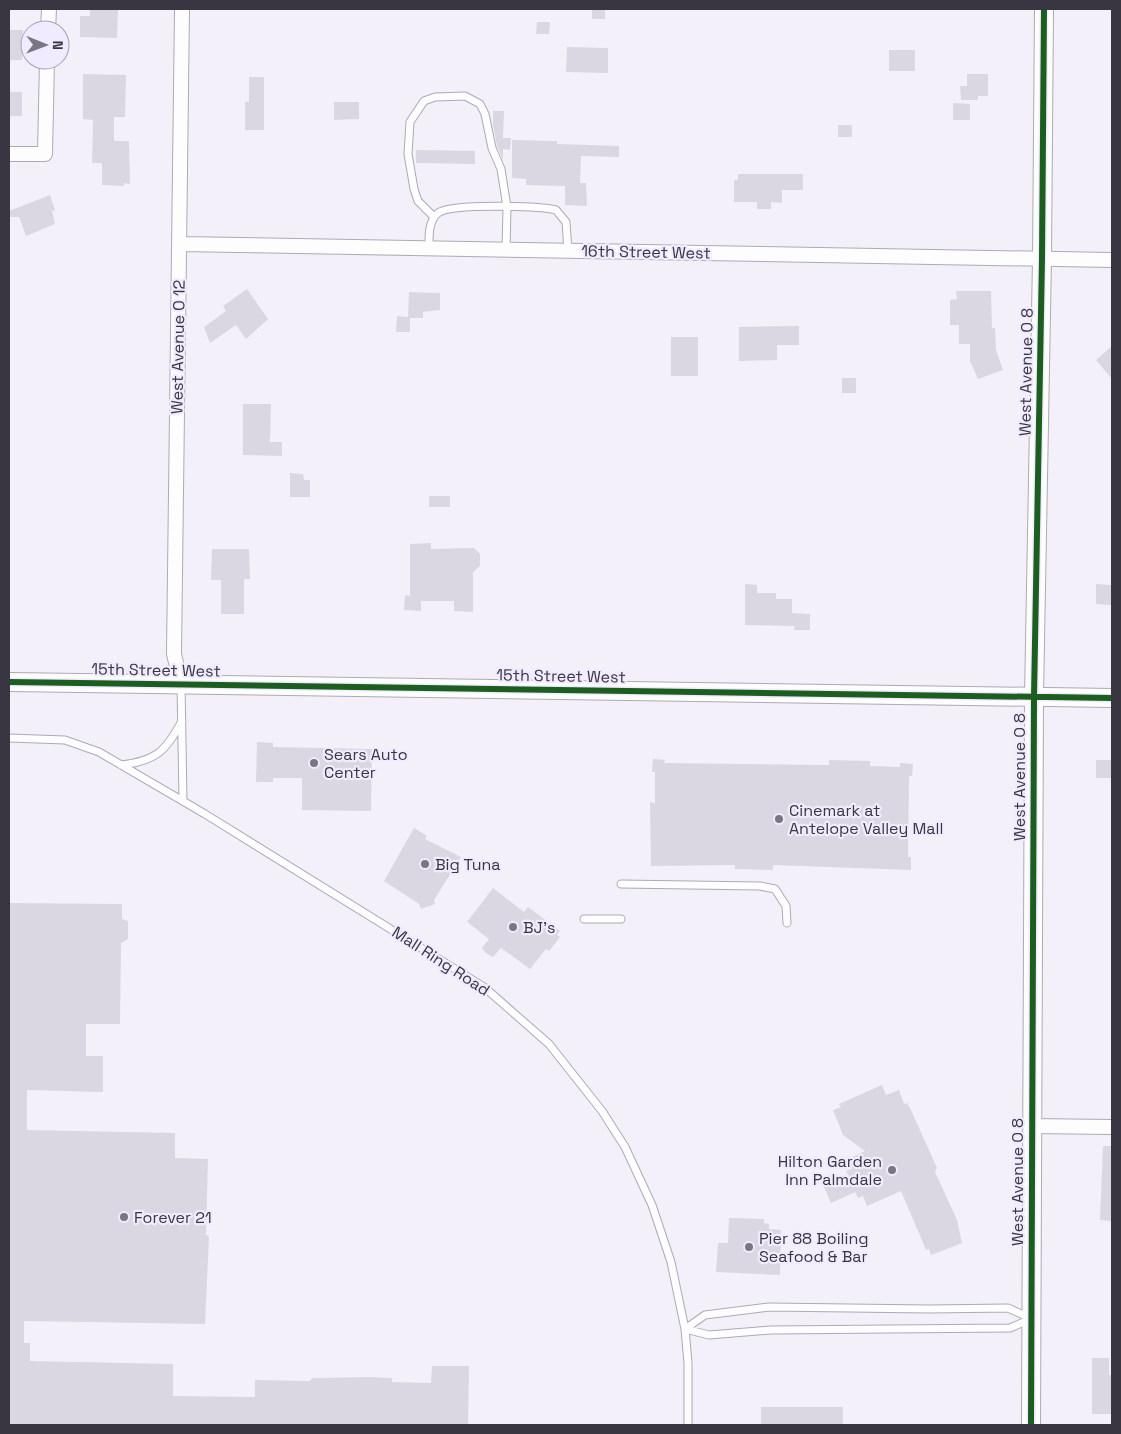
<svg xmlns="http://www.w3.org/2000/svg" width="1121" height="1434" viewBox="0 0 1121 1434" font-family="'Space Grotesk',sans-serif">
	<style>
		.building { fill: #dbd7e2 }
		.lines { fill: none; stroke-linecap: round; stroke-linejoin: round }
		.service-casing { stroke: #adaab4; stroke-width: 9 }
		.minor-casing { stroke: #adaab4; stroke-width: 16 }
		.tertiary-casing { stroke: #adaab4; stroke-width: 20 }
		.service { stroke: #fdfdfe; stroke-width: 7 }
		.minor { stroke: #fdfdfe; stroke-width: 14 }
		.tertiary { stroke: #fdfdfe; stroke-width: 18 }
		.cycleway-casing { stroke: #f1ebff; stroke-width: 9 }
		.cycleway { stroke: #1b5e20; stroke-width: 6 }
		.poi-dot { fill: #7a7682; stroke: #f1ebff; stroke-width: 2 }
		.labels { text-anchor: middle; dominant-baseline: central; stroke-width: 4.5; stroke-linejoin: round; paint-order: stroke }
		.street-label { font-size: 16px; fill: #393541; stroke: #f1ebff }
		.poi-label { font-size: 16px; fill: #393541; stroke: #f1ebff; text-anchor: start }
	</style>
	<rect width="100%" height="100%" fill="#f3f0fa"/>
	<path class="building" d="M90,9H118L117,38L80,37V16H90Z
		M592,9H605V19H592Z
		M537,22H550L549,34H536Z
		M9,30H23L22,60H9Z
		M567,47L608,48V73L566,72Z
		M889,50H915V71H889Z
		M83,74L126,75L125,117H114V141H129L130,184L124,183V186L102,185V163H92L93,120L83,119Z
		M967,74H988V96H978V100H961L960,86H967Z
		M249,77H264V130H245V102H249Z
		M9,92H22V116H9Z
		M334,102H359V119L334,120Z
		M953,103L970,104V120H953Z
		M493,111H504L503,138H511L510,150L503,149V160L497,146L493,125Z
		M838,125H852V137H838Z
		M512,140L557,141V144L619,146V157L581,156L580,183H586L587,206L565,205V186L526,185V179L512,178Z
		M416,150L475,151V164L416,163Z
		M738,174H803V190H782V203L771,202V209H757V202H734V180H738Z
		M50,195L55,210L52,211L55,224L26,236L19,217H9V211Z
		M247,289L268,319L246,339L236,325L210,343L204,327L226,311L223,306Z
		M956,291H991L992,328H995L996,350L1003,370L978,379L970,361V344H959V325H950V300L957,299Z
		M409,292L440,293V310L423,312V318H410V332H396L397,316L408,317Z
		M799,326V345H777V360L739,361V327Z
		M671,337H698V376H671Z
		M1112,346V379L1096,360Z
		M842,378H856V393H842Z
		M243,404H271L270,442H282V456L243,455Z
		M290,473L303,474L304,480H310V497H290Z
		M429,496H450V507H429Z
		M431,543V549L474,548L480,554V566L473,572V612L454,611V601H421V611L404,610L405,595L410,596V544Z
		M212,549H249L250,579H244V614H221V580H211Z
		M745,584L757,585V593H776V599H792V613L810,614V630H794L795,626L745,625Z
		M1096,584L1112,585V605L1096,604Z
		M257,742L273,743V747L372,749L371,811L302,810V778H273V782H256Z
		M653,759L665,760L664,763L829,765V760L870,761V766L900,767V763L913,764L912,776H909L908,857H911V870L773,865V870L735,869V865L651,866L650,802L655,803V772H652Z
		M1096,760H1112V778H1096Z
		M414,828L427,836L425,839L461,857L434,900L435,904L421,909L419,904L384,881Z
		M493,888L524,912L528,907L560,931L557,935L560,937L549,951L546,949L530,969L501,948L493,957L486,953L482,948L489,939L467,922Z
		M9,903L122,904V919L128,921V939L121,943L120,1024H86V1056H103V1092L27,1090V1130L175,1133V1158L208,1159L206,1234L209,1237L205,1324L24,1321V1343H30V1361L173,1364V1396L255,1397V1380L309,1381L313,1378L370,1377L392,1378V1382L431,1383L432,1366H469L468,1425H9Z
		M882,1085L886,1095L899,1090L904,1104L907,1103L911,1110L937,1168L935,1172L957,1220L962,1243L931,1255L929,1249L926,1250L901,1191L867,1206L863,1196L858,1198L855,1192L831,1203L824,1187L849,1176L846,1171L852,1169L848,1159L865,1151L843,1135L833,1110L841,1107L839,1104Z
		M1103,1146H1112V1221L1100,1220Z
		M729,1218L764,1219V1223L769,1224V1229L781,1230L780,1275L716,1272L718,1243H728Z
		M1092,1358H1109V1375H1112V1414H1092Z
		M761,1407H843V1425H761Z"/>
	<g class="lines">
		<g class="service-casing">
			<path id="service" d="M434,217L418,201L414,189L408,154L410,122L424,101L435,97L465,96L480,104L485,114L492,148L501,169L507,207L506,250
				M429,249C429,237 428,221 438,213C451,203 538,206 556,210L566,222L568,251
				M181,685L183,801
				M9,738L65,740L99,752L205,814L484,987L549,1044L602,1111L625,1147L652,1205L671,1262L685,1329L688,1363V1425
				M121,765C156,761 166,751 182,721
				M621,884L760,886L775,889L786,906L787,923
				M584,919H621
				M685,1329L705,1315L769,1307L929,1309L1008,1308L1030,1318
				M685,1329L709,1335L771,1330L1010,1328L1031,1319"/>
		</g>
		<g class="minor-casing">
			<path id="minor" d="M48,30L49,9
				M9,154H45L47,60
				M180,244L1112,260
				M181,684L174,654L182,9
				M1031,1126L1112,1127"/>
		</g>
		<g class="tertiary-casing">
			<path id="tertiary" d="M9,682L1112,698
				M1031,1425L1034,697L1042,259L1044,9"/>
		</g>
		<use href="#service" class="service"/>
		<use href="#minor" class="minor"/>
		<use href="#tertiary" class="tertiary"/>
		<g class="cycleway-casing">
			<path id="cycleway" d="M9,682L1112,698
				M1031,1425L1034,697L1042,259L1044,9"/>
		</g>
		<use href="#cycleway" class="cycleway"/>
	</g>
	<g class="poi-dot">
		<circle cx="314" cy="763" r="5"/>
		<circle cx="779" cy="819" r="5"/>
		<circle cx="425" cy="864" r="5"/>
		<circle cx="513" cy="927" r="5"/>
		<circle cx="892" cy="1170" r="5"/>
		<circle cx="124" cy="1217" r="5"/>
		<circle cx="749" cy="1247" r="5"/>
	</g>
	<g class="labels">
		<g class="street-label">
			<text transform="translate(646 252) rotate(1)">16th Street West</text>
			<text transform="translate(178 347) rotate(-89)">West Avenue O 12</text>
			<text transform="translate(1026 372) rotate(-89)">West Avenue O 8</text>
			<text transform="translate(156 670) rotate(1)">15th Street West</text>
			<text transform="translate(561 676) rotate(1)">15th Street West</text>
			<text transform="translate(1019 777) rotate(-90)">West Avenue O 8</text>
			<text transform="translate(441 961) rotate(33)">Mall Ring Road</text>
			<text transform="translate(1017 1182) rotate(-90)">West Avenue O 8</text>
		</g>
		<g class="poi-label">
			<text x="324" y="754">Sears Auto<tspan x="324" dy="18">Center</tspan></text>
			<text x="789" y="810">Cinemark at<tspan x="789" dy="18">Antelope Valley Mall</tspan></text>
			<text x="435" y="864">Big Tuna</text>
			<text x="523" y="927">BJ's</text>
			<text x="882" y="1161" text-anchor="end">Hilton Garden<tspan x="882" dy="18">Inn Palmdale</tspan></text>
			<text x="134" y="1217">Forever 21</text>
			<text x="759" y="1238">Pier 88 Boiling<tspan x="759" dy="18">Seafood &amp; Bar</tspan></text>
		</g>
	</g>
	<rect width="1121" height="1434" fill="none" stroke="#393541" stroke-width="20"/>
	<g transform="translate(45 45) rotate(91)"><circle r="24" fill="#f1ebff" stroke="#a7a2b3"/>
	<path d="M0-4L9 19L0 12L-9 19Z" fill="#7a7682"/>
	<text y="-8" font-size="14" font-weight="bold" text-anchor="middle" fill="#393541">N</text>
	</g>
</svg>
